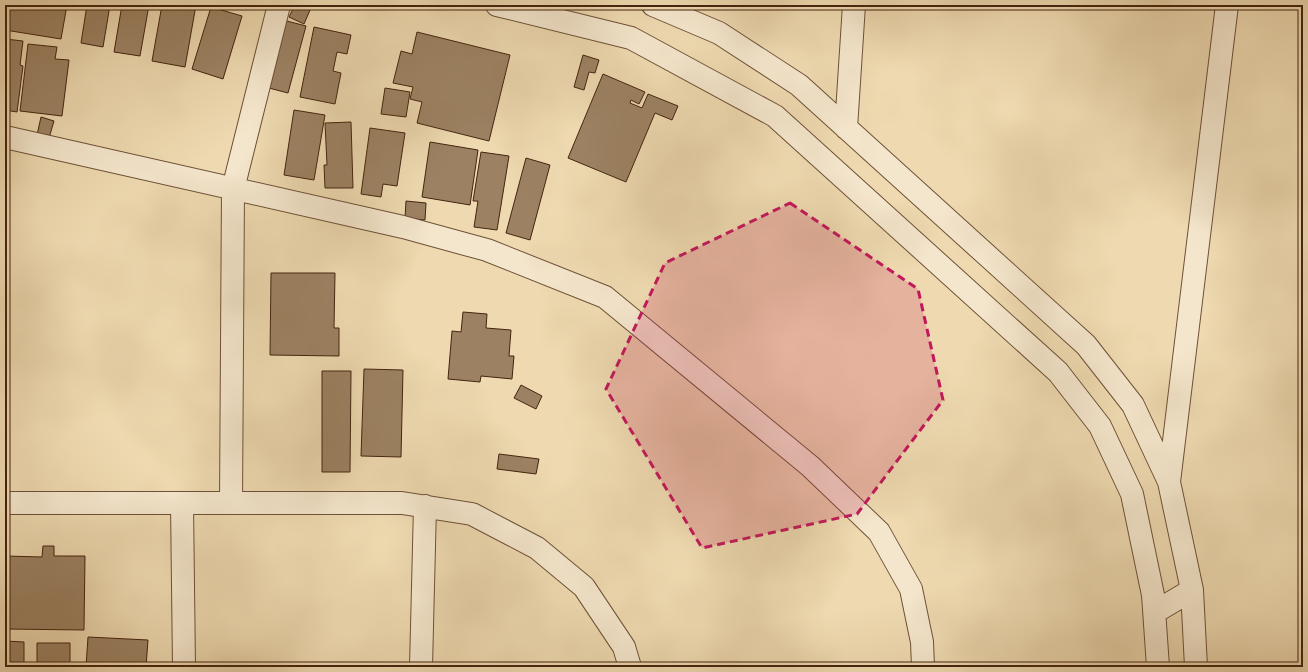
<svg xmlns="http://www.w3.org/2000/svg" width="1308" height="672" viewBox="0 0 1308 672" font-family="'EB Garamond',serif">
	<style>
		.building { fill: #9c8263; stroke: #44240f }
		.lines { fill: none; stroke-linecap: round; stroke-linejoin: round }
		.minor-casing { stroke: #6e5137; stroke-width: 24 }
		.minor { stroke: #f4e6cc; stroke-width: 22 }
		.marked { fill: #c2185b; fill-opacity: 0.2; stroke: #c2185b; stroke-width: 3; stroke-dasharray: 8 5; stroke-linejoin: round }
	</style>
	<rect width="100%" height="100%" fill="#eed9b0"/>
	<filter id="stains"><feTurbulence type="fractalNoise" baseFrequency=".005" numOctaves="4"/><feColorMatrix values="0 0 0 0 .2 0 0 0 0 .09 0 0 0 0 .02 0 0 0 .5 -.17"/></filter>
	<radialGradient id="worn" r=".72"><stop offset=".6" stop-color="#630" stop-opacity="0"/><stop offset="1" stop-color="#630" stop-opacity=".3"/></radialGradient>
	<path class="building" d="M5,5H67L61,39L5,30Z
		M87,5H110L103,47L81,43Z
		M122,5H149L140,56L114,52Z
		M162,5H196L185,67L152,61Z
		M295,5H300L310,10L304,24L289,17Z
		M211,7L242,16L223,79L192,69Z
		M283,20L306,26L288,93L265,87Z
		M314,27L351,35L347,54L337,52L333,71L341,73L335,104L300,97Z
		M417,32L510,55L489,141L417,123L422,102L410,99L413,87L393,83L401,51L412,54Z
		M5,39L23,41L20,65L23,66L17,112L5,110Z
		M28,44L57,47L55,59L69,60L62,116L20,111Z
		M583,55L599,60L595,73L589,72L584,90L574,87Z
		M603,74L645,92L639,104L631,100L630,103L642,108L648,94L678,106L672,120L655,113L626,182L568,158Z
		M385,88L410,92L406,117L381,114Z
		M294,110L325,115L314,180L284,175Z
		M41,117L54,121L49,138L37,135Z
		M351,122L353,188H325L324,165H327L325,123Z
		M370,128L405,133L397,186L383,184L381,197L361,194Z
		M430,142L478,150L470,205L422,197Z
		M481,152L509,156L497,230L474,227L478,201H473Z
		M526,158L550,165L530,240L506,233Z
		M406,201L426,203L425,220L405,218Z
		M271,273H335L334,328H339V356L270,355Z
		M463,312L487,314L486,328L511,330L509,356H514L512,379L481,376L480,382L448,379L452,331L461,332Z
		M364,369L403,370L401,457L361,456Z
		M322,371H351L350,472H322Z
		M521,385L542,396L536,409L514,398Z
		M499,454L539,459L536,474L497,469Z
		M43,546H54V556H85L84,630L5,629V556L42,557Z
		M88,637L148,640L146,667H86Z
		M5,641L24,642V667H5Z
		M37,643H70V667H37Z"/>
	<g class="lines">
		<g class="minor-casing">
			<path id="minor" d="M497,5L631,38L775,116L1058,372L1100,426L1132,494L1153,595L1158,667
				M653,5L719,33L799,85L1086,345L1133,405L1169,482L1192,590L1196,667
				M846,128L854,5
				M5,137L403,227L487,250L605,297L810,466L879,532L911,589L922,642L923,667
				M1169,482L1227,5
				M5,503H402L472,514L537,548L584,587L624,647L630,667
				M182,503L184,667
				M231,503L233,189L279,5
				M1155,612L1192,590
				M421,667L425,506"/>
		</g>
		<use href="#minor" class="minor"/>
	</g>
	<path class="marked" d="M790,203L918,289L943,400L857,514L702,548L606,389L665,263Z"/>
	<rect width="1308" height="672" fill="none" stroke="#eed9b0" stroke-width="20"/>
	<rect x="6" y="6" width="1296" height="660" fill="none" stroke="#44240f" stroke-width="2"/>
	<rect x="10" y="10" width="1288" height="652" fill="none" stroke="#44240f"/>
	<rect width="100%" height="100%" filter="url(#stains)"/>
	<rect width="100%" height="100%" fill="url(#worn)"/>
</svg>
